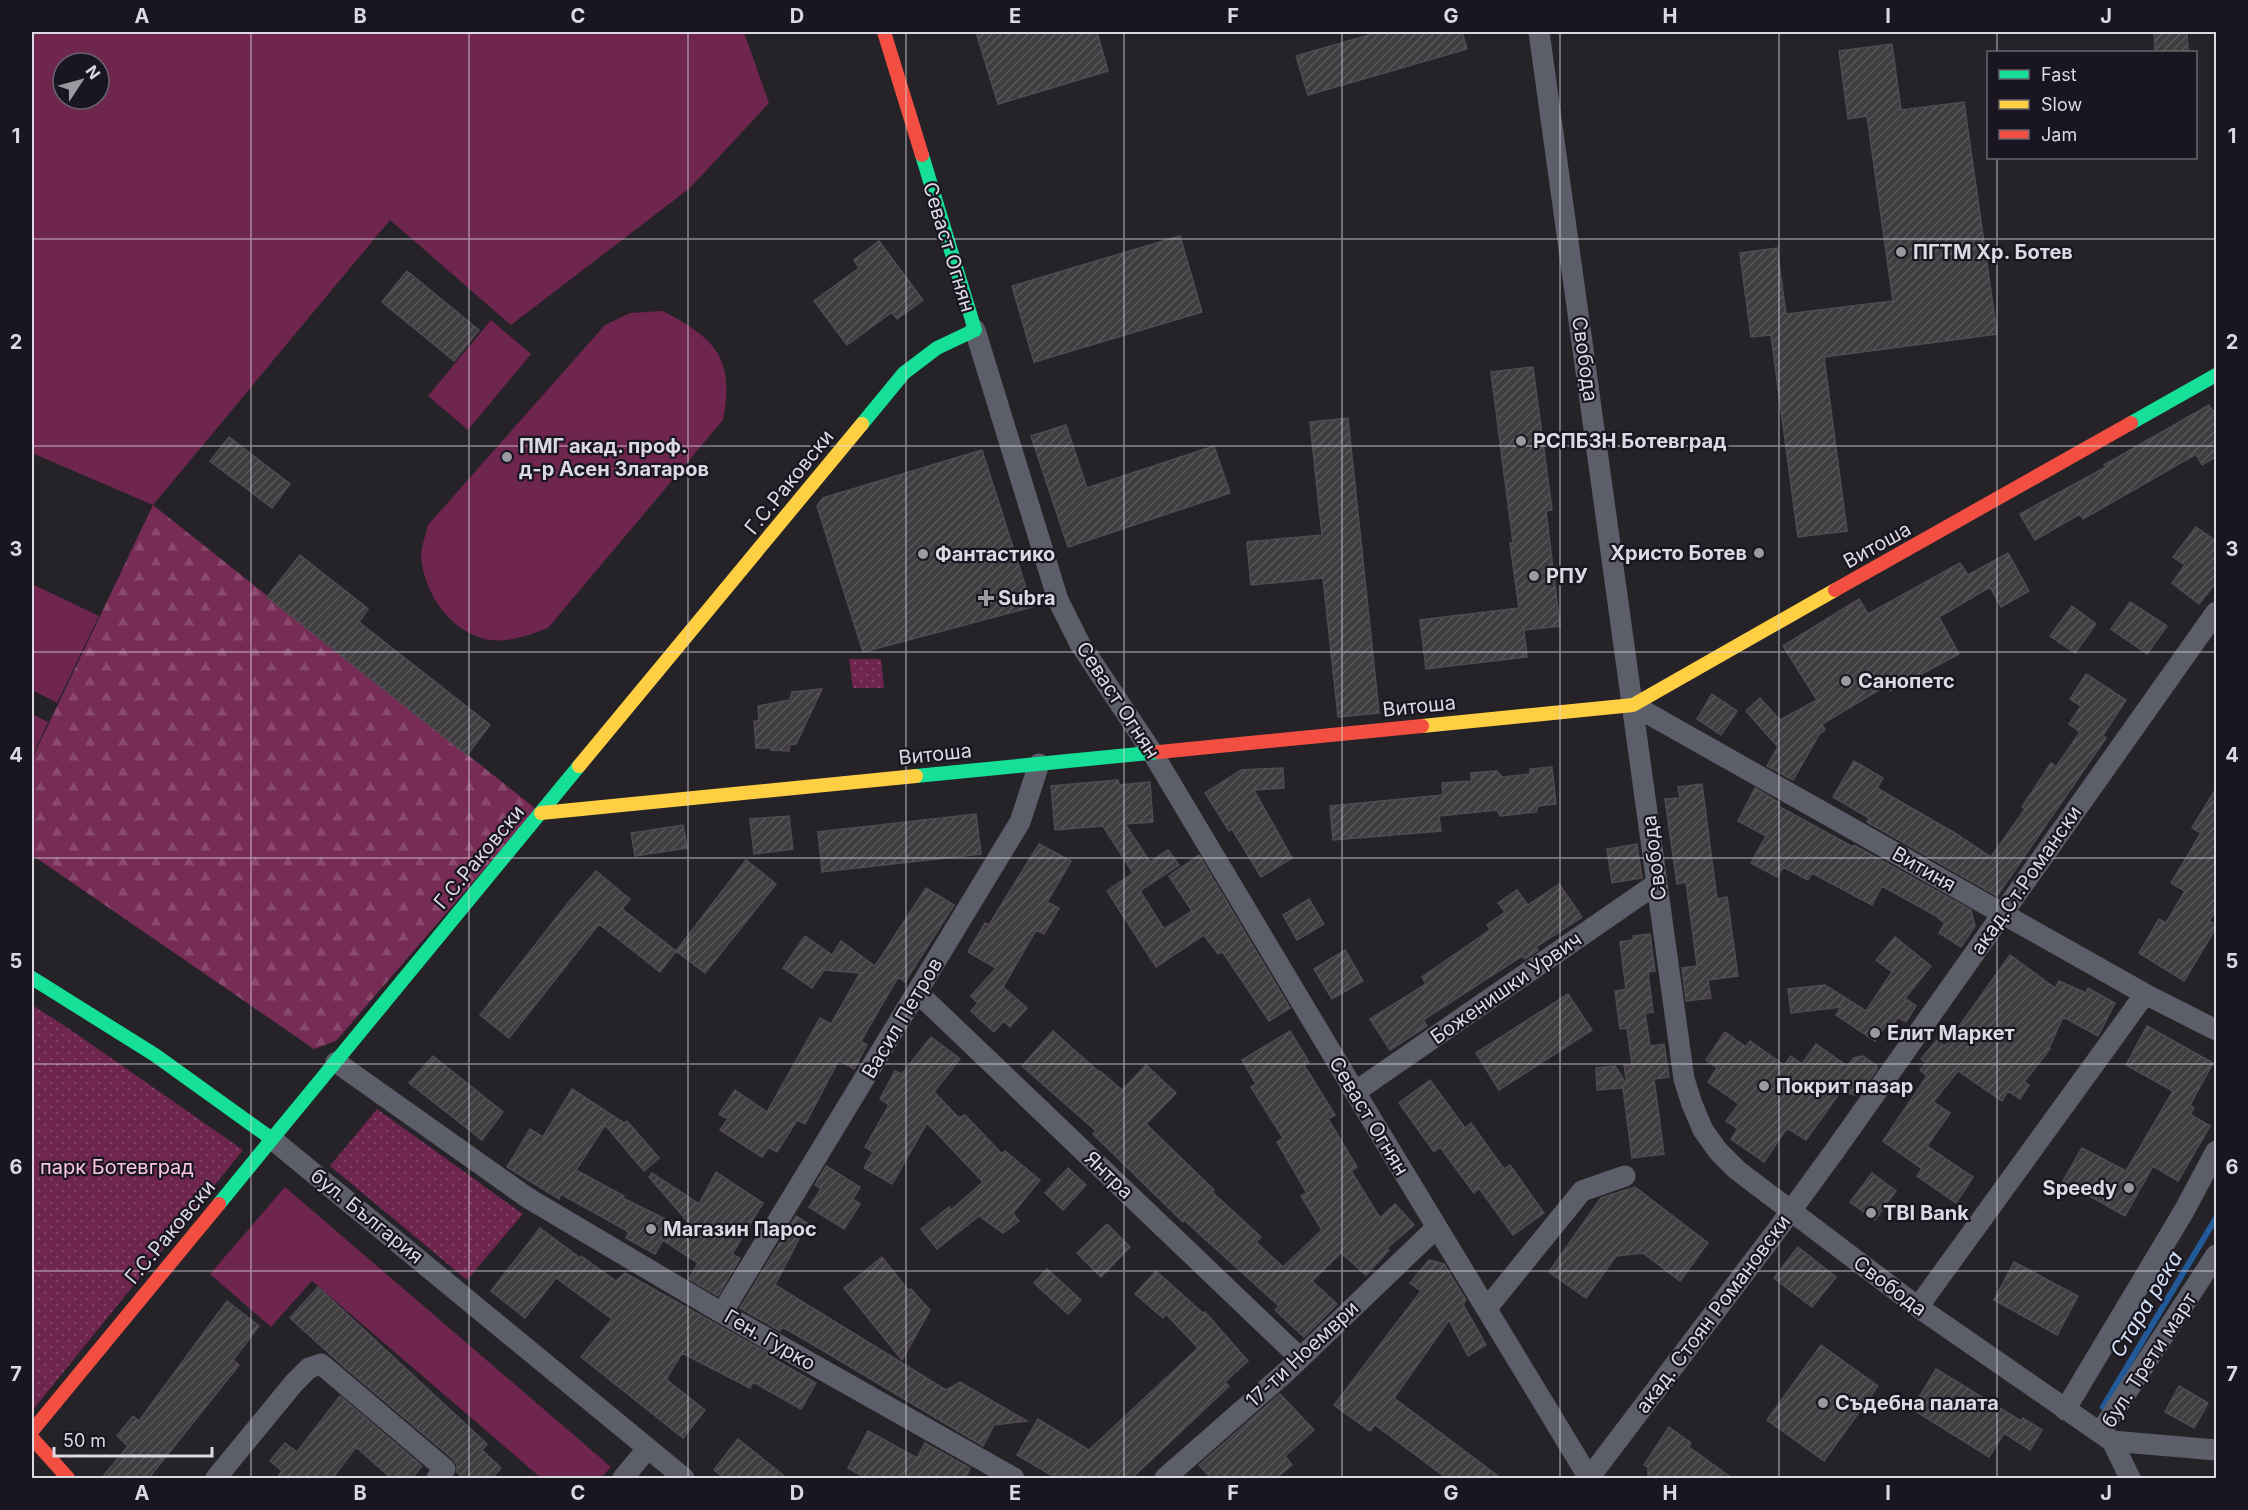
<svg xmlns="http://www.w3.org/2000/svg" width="2248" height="1510" viewBox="0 0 2248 1510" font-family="Inter,sans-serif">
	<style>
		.grass { fill: #6e254e; fill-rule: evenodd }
		.forest { fill: url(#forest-firs) }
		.park { fill: url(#park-dots) }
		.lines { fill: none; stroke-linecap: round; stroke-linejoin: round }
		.stream { stroke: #215999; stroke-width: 6 }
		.building { fill: url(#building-hatch); stroke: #4f4b50; stroke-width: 1.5 }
		.street { stroke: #5c5e69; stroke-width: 21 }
		.fast { stroke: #16e098; stroke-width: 14 }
		.slow { stroke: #ffcf43; stroke-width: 14 }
		.jam { stroke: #f24e42; stroke-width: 14 }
		.grid { fill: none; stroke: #dcd9e2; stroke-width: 1.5; stroke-opacity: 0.55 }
		.poi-dot { fill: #9c99a1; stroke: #1a1621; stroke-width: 2 }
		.labels { text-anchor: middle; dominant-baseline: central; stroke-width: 4.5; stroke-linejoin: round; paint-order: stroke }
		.street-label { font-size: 20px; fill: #dcd9e2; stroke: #1a1621 }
		.poi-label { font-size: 20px; font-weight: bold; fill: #dcd9e2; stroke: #1a1621; text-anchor: start }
		.park-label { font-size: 20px; fill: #f9c7dd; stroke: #1a1621 }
		.water-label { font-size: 21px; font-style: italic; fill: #d1e0f4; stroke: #1a1621 }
		.neatline { fill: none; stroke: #dcd9e2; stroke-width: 2 }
		.grid-label { font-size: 20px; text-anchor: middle; font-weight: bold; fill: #dcd9e2 }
	</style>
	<defs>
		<pattern id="forest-firs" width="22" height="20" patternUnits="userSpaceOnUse" patternTransform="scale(1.5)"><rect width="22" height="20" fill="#772c56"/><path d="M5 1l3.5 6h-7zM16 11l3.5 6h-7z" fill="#8a4a6e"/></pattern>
		<pattern id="park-dots" width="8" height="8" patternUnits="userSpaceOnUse" patternTransform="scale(1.5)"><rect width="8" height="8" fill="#6e254e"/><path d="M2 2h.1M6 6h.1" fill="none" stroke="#824467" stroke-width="1.8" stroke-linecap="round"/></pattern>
		<pattern id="building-hatch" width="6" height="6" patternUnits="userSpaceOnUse" patternTransform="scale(1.5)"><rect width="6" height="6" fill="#403d41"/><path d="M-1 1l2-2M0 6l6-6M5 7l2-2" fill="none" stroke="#5b585c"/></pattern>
	</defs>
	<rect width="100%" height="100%" fill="#252228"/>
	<path class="grass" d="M32,32H744L769,103L690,188L511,325L390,220L153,505L32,453ZM63,63H99V99H63Z
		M663,311C716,339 735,359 723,420L548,628C529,635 507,644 485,639C449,630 424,593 421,556C421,547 426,534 428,525L605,325L630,313Z
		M491,320L531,354L468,430L428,396Z
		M32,584L99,616L57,703L32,690Z
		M32,714L48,722L32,758Z
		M285,1187L611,1467L601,1478H541L312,1281L271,1327L210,1274Z"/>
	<path class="forest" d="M153,505L536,809L336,1041L314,1049L32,855V759Z"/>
	<path class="park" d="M849,659H881L884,688H853Z
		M32,1005L68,1028L243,1150L32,1411Z
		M377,1109L523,1214L467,1280L330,1166Z"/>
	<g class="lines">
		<path class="stream" d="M2103,1407L2216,1218"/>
	</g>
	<path class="building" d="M976,32H1097L1108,71L998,104Z
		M1379,32H1462L1467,49L1308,95L1296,56Z
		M2154,32H2187L2188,52H2155Z
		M1892,44L1901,110L1964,102L1997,334L1824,357L1847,531L1798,537L1771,335L1751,337L1740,253L1777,248L1786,314L1893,301L1867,116L1848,119L1839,51Z
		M1180,236L1202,312L1034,362L1012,286Z
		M879,241L923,300L897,319L892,312L847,345L814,301L859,268L854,260Z
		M407,271L479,330L454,361L382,302Z
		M1533,367L1552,510L1546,511L1560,626L1524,630L1527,657L1426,669L1420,620L1519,608L1510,543H1513L1491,372Z
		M2209,405L2217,417V456L2202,465L2196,454L2083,519L2080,514L2035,540L2020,514L2106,467L2104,465Z
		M1348,418L1379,713L1338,717L1323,578L1251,585L1247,542L1322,535L1310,422Z
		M1066,425L1087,488L1214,446L1230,493L1068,547L1031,436Z
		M229,437L290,484L272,508L210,461Z
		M982,450L1032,607L863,652L817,506L823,498Z
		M2196,527L2217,542V581L2199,604L2172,583L2185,565L2173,557Z
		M2008,553L2029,591L2001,607L1990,587L1939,617L1959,654L1890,691L1887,685L1822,724L1825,730L1820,733L1793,780L1767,766L1778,747L1746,711L1760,698L1780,720L1817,700L1783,646L1859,599L1868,614L1960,563L1968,575Z
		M300,555L368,609L359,622L490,725L467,755L267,597Z
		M2130,602L2167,626L2147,654L2111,629Z
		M2072,606L2096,624L2075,653L2050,636Z
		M2086,674L2126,700L2103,735L2106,738L1997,896L1867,822L1869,818L1833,797L1854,761L1883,778L1877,788L1958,835L1991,857L2025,809L2022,807L2051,763L2056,767L2080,732L2069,724L2081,706L2070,699Z
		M822,689L796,744L789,745V751L771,750L770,748H756L754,721H759L758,706L790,700L792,692Z
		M1712,694L1737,711L1721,735L1697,719Z
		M1552,767L1556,804L1538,806L1536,812L1500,816L1497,810L1439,816L1441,831L1333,840L1330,806L1443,795L1442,783L1471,781V773L1497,771L1502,777L1530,774V769Z
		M1283,768L1284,788L1254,790L1292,858L1261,877L1232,829L1229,831L1205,793L1241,770Z
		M1118,780L1119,785L1150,782L1153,822L1125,824L1150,862L1168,850L1179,865L1140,891L1164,929L1192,911L1169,876L1199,855L1290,1008L1269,1021L1222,951L1218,954L1204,935L1156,967L1107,891L1133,873L1103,826L1055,830L1051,786Z
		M1702,784L1717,899L1727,897L1738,976L1708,980L1711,998L1686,1001L1682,968L1697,966L1686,882L1677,884L1665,799L1680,798L1678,787Z
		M2217,787V909L2209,921L2217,926L2184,981L2139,953L2159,919L2166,923L2185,891L2171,883L2201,833L2192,828Z
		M1755,788L1780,803L1778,806L1853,847L1854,845L1971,910L1975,926L1961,947L1939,933L1945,923L1939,919L1940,918L1882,886L1872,905L1812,873L1808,880L1783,867L1777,877L1751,863L1766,836L1738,821Z
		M976,814L981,854L822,872L818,832Z
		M789,816L793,849L754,854L750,819Z
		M683,825L687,848L635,856L631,833Z
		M1039,844L1071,861L1047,902L1059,908L1044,934L1036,930L1003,987L1027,1008L1010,1027L1004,1021L994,1032L971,1011L978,1003L971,996L996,968L968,952L985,923L989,925Z
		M1637,844L1642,878L1612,883L1607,849Z
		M746,860L776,884L705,973L676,951Z
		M596,871L630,899L622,909L676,951L660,972L599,924L509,1038L480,1015L568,903Z
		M1559,884L1582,917L1536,947L1538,950L1525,959L1522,956L1423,1020L1427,1026L1390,1050L1370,1019L1426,984L1422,977L1490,930L1487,925L1505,912L1498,903L1517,890L1528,905Z
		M926,888L954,905L905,982L898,977L861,1041L867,1045L854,1069L839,1060L805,1124L797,1120L777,1152L769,1147L762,1157L720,1130L728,1119L719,1114L735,1090L767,1112L820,1018L831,1024L860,973L824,970L812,988L783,968L805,936L832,955L841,941L875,966Z
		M1309,899L1324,924L1297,940L1283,915Z
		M1650,934L1655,971L1648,972L1653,1012L1645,1013L1650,1046L1664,1044L1669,1077L1654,1079L1664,1154L1632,1158L1623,1088L1597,1090L1596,1068L1615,1066L1627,1085L1624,1065H1632L1627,1028L1620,1029L1615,991L1626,989L1620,942L1633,940V936Z
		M1895,937L1931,966L1905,998L1916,1006L1906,1022L1898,1017L1891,1028L1886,1025L1875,1041L1836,1015L1841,1007L1791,1013L1788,989L1825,985L1866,1011L1892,972L1876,960Z
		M1345,950L1363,981L1332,999L1314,969Z
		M2010,955L2055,988L2059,981L2086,993L2088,988L2115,1003L2098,1036L2063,1017L2049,1048L2050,1049L2024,1082L2029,1085L2020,1099L2008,1091L2002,1101L1958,1071L1933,1102L1950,1113L1927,1146L1973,1177L1956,1203L1917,1176L1922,1169L1883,1141L1927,1076L1920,1070L1926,1063L1921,1059L1937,1040L1945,1046Z
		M1568,994L1592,1030L1499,1090L1476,1053Z
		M2147,1026L2213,1063L2190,1105L2194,1108L2190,1114L2210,1126L2178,1181L2153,1166L2125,1216L2063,1181L2082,1148L2126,1171L2173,1091L2126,1065Z
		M1053,1031L1099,1072L1100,1071L1122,1090L1146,1065L1176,1093L1146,1124L1214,1190L1212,1192L1261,1237L1256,1242L1283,1267L1322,1230L1301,1196L1307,1193L1277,1142L1283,1138L1251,1087L1256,1084L1242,1060L1290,1031L1309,1062L1304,1065L1335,1115L1328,1119L1357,1167L1351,1171L1380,1218L1395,1204L1414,1225L1387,1248L1389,1250L1366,1275L1341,1253L1312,1281L1337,1304L1304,1337L1275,1310L1279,1306L1184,1220L1183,1222L1093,1134L1096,1131L1022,1066Z
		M1725,1032L1746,1047L1750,1041L1784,1065L1791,1056L1802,1064L1816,1044L1847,1066L1854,1058L1863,1056L1877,1066V1069L1859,1094L1855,1095L1841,1091L1806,1140L1787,1128L1764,1162L1731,1139L1738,1129L1726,1121L1739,1104L1708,1082L1717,1068L1706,1060Z
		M931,1037L960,1059L934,1092L959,1118L965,1115L1002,1154L1005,1151L1040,1180L1013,1213L1019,1221L1003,1233L979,1216L937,1249L921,1229L949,1207L951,1210L983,1182L927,1123L892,1184L864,1168L873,1152L865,1147L889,1105L880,1099L895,1071L902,1074Z
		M433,1056L503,1112L482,1140L409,1083Z
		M1430,1080L1465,1128L1471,1123L1504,1169L1510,1165L1544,1213L1513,1235L1479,1188L1474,1193L1440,1147L1434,1152L1399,1103Z
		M572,1089L624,1123L627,1121L659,1158L644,1171L605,1125L576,1170L624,1196L623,1198L701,1237L649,1177L652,1173L699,1204L716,1172L763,1203L732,1254L740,1258L718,1296L689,1279L698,1263L663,1240L655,1254L626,1238L629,1232L561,1194L559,1199L507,1167L530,1129L543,1137Z
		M826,1166L860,1187L853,1199L860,1204L844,1229L809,1207L821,1189L815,1185Z
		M1068,1168L1086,1185L1063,1210L1045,1193Z
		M1872,1173L1896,1191L1875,1220L1850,1202Z
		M1635,1187L1708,1243L1680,1281L1643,1253L1616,1256L1586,1298L1549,1272L1601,1198Z
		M796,1216L807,1223L775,1285L946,1390L960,1382L1027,1421L994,1425L983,1446L807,1341L782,1327L780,1331L740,1308Z
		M1107,1224L1130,1247L1101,1277L1077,1253Z
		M540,1228L580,1258L581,1256L616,1281L625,1273L768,1353L767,1355L816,1383L801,1409L753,1382L750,1388L682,1353L666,1379L705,1410L683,1438L581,1357L612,1319L556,1278L525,1318L491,1291Z
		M1798,1247L1836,1277L1812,1307L1774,1278Z
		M882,1257L908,1290L911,1289L930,1310L902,1360L844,1288Z
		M1429,1260L1444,1264L1466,1300L1463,1304L1486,1345L1468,1356L1449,1320L1394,1398L1502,1479H1448L1375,1425L1370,1431L1334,1405L1421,1291L1410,1283Z
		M2014,1262L2078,1296L2057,1335L1994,1300Z
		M1047,1269L1081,1300L1068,1314L1034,1283Z
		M1156,1271L1203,1313L1205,1312L1248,1361L1225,1382L1229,1386L1131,1479H1058L1017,1455L1038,1419L1089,1450L1198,1348L1166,1314L1163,1318L1135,1294Z
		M318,1287L487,1444L482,1450L501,1468L491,1479H464L457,1472V1465L453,1459L343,1366L290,1318Z
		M227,1301L259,1326L233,1360L239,1365L148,1479H101L128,1446L117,1436L133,1416L139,1421Z
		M1821,1345L1878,1386L1824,1461L1767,1420Z
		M1936,1369L2021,1421L2023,1418L2042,1430L2030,1450L2004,1433L1989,1457L1912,1409Z
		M2179,1386L2208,1403L2194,1428L2165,1412Z
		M1280,1394L1314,1430L1285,1456L1292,1465L1275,1479H1212L1199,1465Z
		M340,1396L422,1466L411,1479H392L356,1447L332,1479H276L282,1471L270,1461L285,1443L297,1452Z
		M1669,1427L1691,1443L1689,1447L1733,1479H1648V1467L1644,1465Z
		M868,1431L917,1458L925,1443L970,1468L965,1479H867L848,1468Z
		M738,1439L788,1479H725L714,1470Z"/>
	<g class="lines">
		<path class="street" d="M1539,32L1684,1079L1692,1104L1703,1130L1718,1151L1737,1170L1918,1307L2112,1441L2130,1478
			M975,330L1058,600L1080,644L1152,752L1355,1092L1589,1478
			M1633,705L2145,994L2216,1030
			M918,993L1300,1358
			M336,1062L528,1198L722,1313L1014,1478
			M1355,1092L1656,884
			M272,1139L684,1478
			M1918,1307L2145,994
			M1487,1308L1582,1191L1625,1176
			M722,1313L1020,822L1039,764
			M2065,1410L2184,1211L2216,1151
			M2100,1433L2216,1255
			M2112,1441L2216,1450
			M216,1478L294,1383L309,1368L321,1364L445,1469L437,1478
			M623,1478L648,1448
			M1165,1478L1287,1371L1437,1227
			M1589,1478L1777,1230L1836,1149L2216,612"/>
		<path class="fast" d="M2131,423L2216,375
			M862,424L904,373L937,348L975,330L922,155
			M916,776L1159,752
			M32,978L155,1055L272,1139L219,1204
			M272,1139L579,766"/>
		<path class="slow" d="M1422,726L1633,705L1835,590
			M579,766L862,424
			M541,813L916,776"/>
		<path class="jam" d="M884,32L922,155
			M1835,590L2131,423
			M1159,752L1422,726
			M32,1431L219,1204
			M32,1438L68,1478"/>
	</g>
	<path class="grid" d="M251,32V1478M469,32V1478M688,32V1478M906,32V1478M1124,32V1478M1342,32V1478M1560,32V1478M1779,32V1478M1997,32V52M1997,158V1478M32,239H2216M32,446H2216M32,652H2216M32,858H2216M32,1064H2216M32,1271H2216"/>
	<g class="poi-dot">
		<circle cx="1901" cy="252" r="6"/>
		<circle cx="1521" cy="441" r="6"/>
		<circle cx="507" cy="457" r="6"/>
		<circle cx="1759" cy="553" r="6"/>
		<circle cx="923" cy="554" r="6"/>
		<circle cx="1534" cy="576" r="6"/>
		<path d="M983 589h6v6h6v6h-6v6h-6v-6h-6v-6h6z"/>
		<circle cx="1846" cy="681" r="6"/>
		<circle cx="1875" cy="1033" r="6"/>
		<circle cx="1764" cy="1086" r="6"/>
		<circle cx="2129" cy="1188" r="6"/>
		<circle cx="1871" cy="1213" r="6"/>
		<circle cx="651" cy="1229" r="6"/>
		<circle cx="1823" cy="1403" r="6"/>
	</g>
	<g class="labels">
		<g class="street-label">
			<text transform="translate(949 247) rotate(73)">Севаст Огнян</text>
			<text transform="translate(1585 359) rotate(82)">Свобода</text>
			<text transform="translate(789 482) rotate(-51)">Г.С.Раковски</text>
			<text transform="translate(1877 545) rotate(-29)">Витоша</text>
			<text transform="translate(1118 700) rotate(57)">Севаст Огнян</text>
			<text transform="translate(1419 706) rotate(-6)">Витоша</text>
			<text transform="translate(935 754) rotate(-6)">Витоша</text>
			<text transform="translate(479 857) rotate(-50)">Г.С.Раковски</text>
			<text transform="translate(1654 858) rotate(-97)">Свобода</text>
			<text transform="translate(1924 869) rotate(30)">Витиня</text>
			<text transform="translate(2026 880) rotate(-55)">акад.Ст.Романски</text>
			<text transform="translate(1506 988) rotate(-35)">Боженишки Урвич</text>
			<text transform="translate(902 1018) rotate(-59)">Васил Петров</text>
			<text transform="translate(1369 1116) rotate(59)">Севаст Огнян</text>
			<text transform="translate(1109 1175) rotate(44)">Янтра</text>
			<text transform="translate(367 1216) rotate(39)">бул. България</text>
			<text transform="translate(170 1232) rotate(-50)">Г.С.Раковски</text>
			<text transform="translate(1890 1286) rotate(37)">Свобода</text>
			<text transform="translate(1713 1314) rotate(-53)">акад. Стоян Романовски</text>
			<text transform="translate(770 1340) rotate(30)">Ген. Гурко</text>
			<text transform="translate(1302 1354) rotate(-43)">17-ти Ноември</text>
			<text transform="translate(2149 1360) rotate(-57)">бул. Трети март</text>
		</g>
		<g class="poi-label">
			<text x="1913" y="252">ПГТМ Хр. Ботев</text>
			<text x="1533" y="441">РСПБЗН Ботевград</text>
			<text x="519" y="446">ПМГ акад. проф.<tspan x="519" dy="23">д-р Асен Златаров</tspan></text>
			<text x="1747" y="553" text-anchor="end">Христо Ботев</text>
			<text x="935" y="554">Фантастико</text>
			<text x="1546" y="576">РПУ</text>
			<text x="998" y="598">Subra</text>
			<text x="1858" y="681">Санопетс</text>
			<text x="1887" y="1033">Елит Маркет</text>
			<text x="1776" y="1086">Покрит пазар</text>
			<text x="2117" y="1188" text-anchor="end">Speedy</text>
			<text x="1883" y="1213">TBI Bank</text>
			<text x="663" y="1229">Магазин Парос</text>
			<text x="1835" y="1403">Съдебна палата</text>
		</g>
		<g class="park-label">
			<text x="117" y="1167">парк Ботевград</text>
		</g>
		<g class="water-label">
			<text transform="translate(2146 1304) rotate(-59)">Стара река</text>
		</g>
	</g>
	<rect width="2248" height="1510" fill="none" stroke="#1a1621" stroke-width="66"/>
	<rect x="1987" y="51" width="210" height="108" fill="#1a1621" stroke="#68646e" stroke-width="1.5"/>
	<rect x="1999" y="70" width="30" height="9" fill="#16e098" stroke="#68646e" stroke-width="1.5"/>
	<text x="2041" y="81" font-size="18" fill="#dcd9e2">Fast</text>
	<rect x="1999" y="100" width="30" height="9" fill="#ffcf43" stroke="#68646e" stroke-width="1.5"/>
	<text x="2041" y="111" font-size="18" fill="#dcd9e2">Slow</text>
	<rect x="1999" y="130" width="30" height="9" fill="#f24e42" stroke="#68646e" stroke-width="1.5"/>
	<text x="2041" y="141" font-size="18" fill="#dcd9e2">Jam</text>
	<g transform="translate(81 81) rotate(54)"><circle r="28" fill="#1a1621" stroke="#68646e" stroke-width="1.5"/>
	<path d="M0-4.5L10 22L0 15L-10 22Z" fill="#9c99a1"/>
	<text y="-9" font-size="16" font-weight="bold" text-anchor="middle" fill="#dcd9e2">N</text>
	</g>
	<path d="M54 1447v9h158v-9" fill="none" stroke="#dcd9e2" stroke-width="3"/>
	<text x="63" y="1447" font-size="18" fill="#dcd9e2" stroke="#1a1621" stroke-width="4.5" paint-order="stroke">50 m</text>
	<rect x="33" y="33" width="2182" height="1444" class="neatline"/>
	<g class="grid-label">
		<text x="142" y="23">A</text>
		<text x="360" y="23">B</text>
		<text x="578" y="23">C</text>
		<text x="797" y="23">D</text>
		<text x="1015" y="23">E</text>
		<text x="1233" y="23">F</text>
		<text x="1451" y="23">G</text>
		<text x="1670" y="23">H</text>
		<text x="1888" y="23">I</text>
		<text x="2106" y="23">J</text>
		<text x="16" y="143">1</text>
		<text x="2232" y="143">1</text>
		<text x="16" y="349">2</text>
		<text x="2232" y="349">2</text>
		<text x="16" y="556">3</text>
		<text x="2232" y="556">3</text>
		<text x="16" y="762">4</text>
		<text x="2232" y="762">4</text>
		<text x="16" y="968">5</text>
		<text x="2232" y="968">5</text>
		<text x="16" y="1174">6</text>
		<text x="2232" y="1174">6</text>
		<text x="16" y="1381">7</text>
		<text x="2232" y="1381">7</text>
		<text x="142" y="1500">A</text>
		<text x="360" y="1500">B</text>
		<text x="578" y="1500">C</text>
		<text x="797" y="1500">D</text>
		<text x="1015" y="1500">E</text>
		<text x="1233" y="1500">F</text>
		<text x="1451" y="1500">G</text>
		<text x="1670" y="1500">H</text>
		<text x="1888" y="1500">I</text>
		<text x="2106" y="1500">J</text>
	</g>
</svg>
